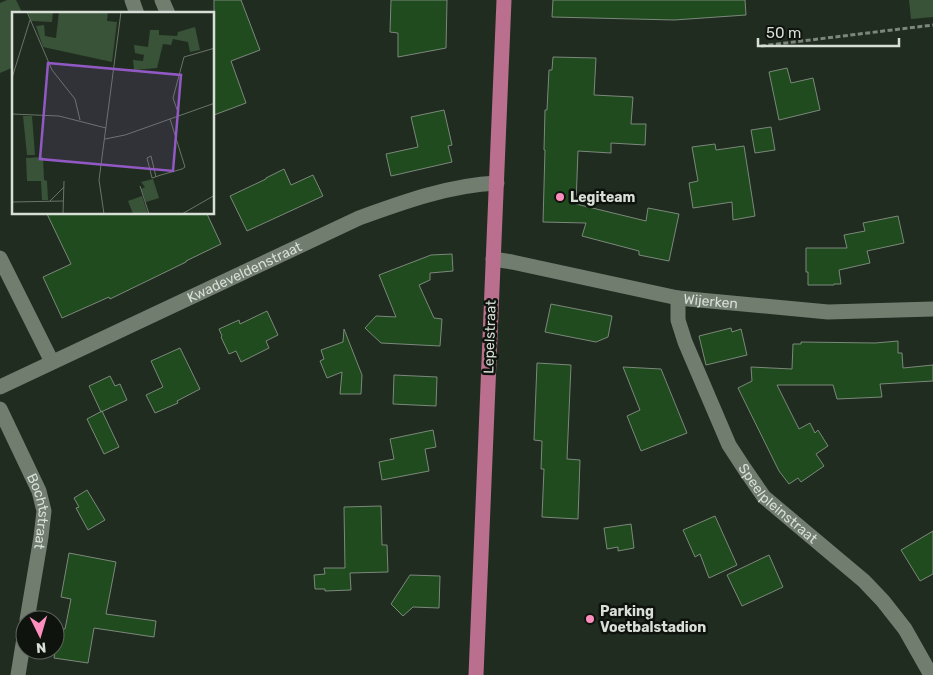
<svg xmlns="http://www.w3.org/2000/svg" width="933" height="675" viewBox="0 0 933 675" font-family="Rubik,sans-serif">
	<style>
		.green { fill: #395338 }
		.building { fill: #204b1f; stroke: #7b887a }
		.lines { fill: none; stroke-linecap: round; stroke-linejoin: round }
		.path { stroke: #7d867c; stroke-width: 3; stroke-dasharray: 5 2.5; stroke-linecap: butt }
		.minor { stroke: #707d6f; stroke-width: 15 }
		.major { stroke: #ba6f8e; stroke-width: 15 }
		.poi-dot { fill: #fe8ebd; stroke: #0e130d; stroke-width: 2 }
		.labels { text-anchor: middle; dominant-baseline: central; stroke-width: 5; stroke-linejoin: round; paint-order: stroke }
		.poi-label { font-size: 14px; font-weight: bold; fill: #d8dfd7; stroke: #0e130d; text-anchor: start }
		.street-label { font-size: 14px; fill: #d8dfd7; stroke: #0e130d }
		.inset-road { fill: none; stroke: #6a7469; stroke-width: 1 }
		.view { fill: #9259c5; fill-opacity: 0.15; stroke: #9259c5; stroke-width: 2.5 }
		.inset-edge { fill: none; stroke: #d8dfd7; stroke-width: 2.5 }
	</style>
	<rect width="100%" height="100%" fill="#202c20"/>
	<path class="green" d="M7,0H16L23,14H14V67L0,73V3Z
		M909,0H933V17L911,19Z"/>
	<path class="building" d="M214,0H241L260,50L231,61L246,103L214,115Z
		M391,0H447L446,48L398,57V33L390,32Z
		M553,0H745L746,15L674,20L552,17Z
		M553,57L596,58L594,95L633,97L631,124H646L645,145L611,143V153L578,151L576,204L646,221L648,208L679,214L669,261L639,255V251L582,236L586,223L543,222L545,150H544L545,110H547L549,70H552Z
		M787,68L791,83L813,78L820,110L779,120L769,72Z
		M444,110L452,145L448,146L452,162L391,176L386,154L418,147L411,117Z
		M771,127L775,150L755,153L751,130Z
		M715,144L716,150L744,146L755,216L733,220L732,202L693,208L689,183L698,181L692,147Z
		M284,169L291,185L313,175L323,196L247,231L230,196L266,179V178Z
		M47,214H207L221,244L186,261V262L145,282L110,299L109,297L62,318L43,277L71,264Z
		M898,216L904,243L867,251L870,263L839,270L841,284H834V285H808V272H806V248H847L844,235L865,231L863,223Z
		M452,254L453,271L430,273V280L419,285L434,318L442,319L440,346L381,343L365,328L376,316L396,317L379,275L431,255Z
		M551,304L612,316L608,337L596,342L545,332Z
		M267,311L278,335L266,341L269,348L241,362L236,351L229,354L221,337L222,336L219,329L239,320L240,324Z
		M731,328L732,332L741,329L747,355L706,365L699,336Z
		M344,329L362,375L361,394H340L342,372L327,378L320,361L324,359L321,350L343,342Z
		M898,341V353H902L903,368L933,365V381L880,384L882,397L837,399L833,385H777L799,429L810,423L815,433L818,430L828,446L816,454L824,466L801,482L798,478L789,484L779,471L738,388L752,381L751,367L792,369L793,344H801V342L875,343Z
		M180,348L200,389L177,401L178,403L155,413L146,395L163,387L151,361Z
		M537,363L571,365L567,459L580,460L578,519L542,517L544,469H541L542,441L534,440Z
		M623,367L661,369L687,433L641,451L627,416L640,410Z
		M394,375L437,377L436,406L393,404Z
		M110,376L115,386L120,384L127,400L101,412L89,386Z
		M102,411L119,447L104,454L87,419Z
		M433,430L436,447L425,449L429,471L382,480L379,462L394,459L390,439Z
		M87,490L105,520L88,530L76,508L79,507L74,498Z
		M381,506L382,545H387L388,572L350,573L351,590L325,591V589H315L314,575L325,574L324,568H345L344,507Z
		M715,516L737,565L709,578L700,554L695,557L683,530Z
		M631,524L634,548L618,551V547L607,549L604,528Z
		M933,531V574L920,581L901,550Z
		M69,553L116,562L106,614L156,621L154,637L94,628L88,663L54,658L59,628L65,629L71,599L61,597Z
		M769,555L783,587L742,606L727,575Z
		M410,575L440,576L439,608L413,607L403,616L391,604Z"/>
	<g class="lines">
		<path class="path" d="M761,46L933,25"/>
		<g class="minor">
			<path d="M132,0L137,14"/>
			<path d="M162,0L168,14"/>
			<path d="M0,258L52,362"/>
			<path id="s1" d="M493,259L512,262L678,298L828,312L933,309"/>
			<path id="s2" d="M678,298V320L685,342L729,445L744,468L764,497L864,581L883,601L905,629L931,675"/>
			<path id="s3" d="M0,387L359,218C403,202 450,185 497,183"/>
			<path id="s4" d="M0,409L39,491L44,511L41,537L27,620"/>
			<path d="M18,675L25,632"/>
		</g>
		<path class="major" d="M476,675L504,0"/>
	</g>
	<g class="poi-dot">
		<circle cx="560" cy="197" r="5"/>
		<circle cx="590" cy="619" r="5"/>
	</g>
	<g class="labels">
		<g class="poi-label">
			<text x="570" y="197">Legiteam</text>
			<text x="600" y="611">Parking<tspan x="600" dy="16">Voetbalstadion</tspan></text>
		</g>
		<g class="street-label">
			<text stroke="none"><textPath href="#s3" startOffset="270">Kwadeveldenstraat</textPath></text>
			<text stroke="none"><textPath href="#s1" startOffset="222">Wijerken</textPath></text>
			<text transform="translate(490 337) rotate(-88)">Lepelstraat</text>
			<text stroke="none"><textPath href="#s2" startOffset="234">Speelpleinstraat</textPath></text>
			<text stroke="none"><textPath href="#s4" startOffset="111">Bochtstraat</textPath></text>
		</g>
	</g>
	<g transform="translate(12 12)">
		<rect width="202" height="202" fill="#202c20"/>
		<path d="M16,0H41L40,10L19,9ZM47,0H96L95,9L105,10L100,50L31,35L24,14L32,13L33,24L44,26ZM183,15L188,38L178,40L176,30L161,27L159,33L151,32L145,56L122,58L121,48L131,49L132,43L123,41L122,33L136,35L138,18H147V23L165,24L166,20ZM11,104H20L23,143H15ZM31,145L32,168L35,169L36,188H30L29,169H15L14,146ZM141,167L147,186L134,190L129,177L133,175L129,170ZM130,184L136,202H121L116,189Z" fill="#395338"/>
		<path class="inset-road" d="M15,0L40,58L63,87L68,108M0,66L18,8M0,102L47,104L94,116M167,103L161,86L172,45L203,36M93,127L113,123L203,91M144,165L139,144L135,146L140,166L149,163L170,157L173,155L158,107M128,174L137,202M38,189L52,175M0,190L51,189M51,202L52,169M92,202L87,168L109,0M170,202L203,183"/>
		<path class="view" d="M36,51L169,63L161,159L28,147Z"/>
		<rect width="202" height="202" class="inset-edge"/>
	</g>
	<g transform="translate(40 635) rotate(175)"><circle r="24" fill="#0e130d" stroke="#5f655e"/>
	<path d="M0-4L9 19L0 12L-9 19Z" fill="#fe8ebd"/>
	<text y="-8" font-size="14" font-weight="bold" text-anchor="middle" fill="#d8dfd7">N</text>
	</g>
	<path d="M758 38v8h141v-8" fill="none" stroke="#d8dfd7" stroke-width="2.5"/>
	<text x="766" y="38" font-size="15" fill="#d8dfd7" stroke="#0e130d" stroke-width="4" paint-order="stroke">50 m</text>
</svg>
